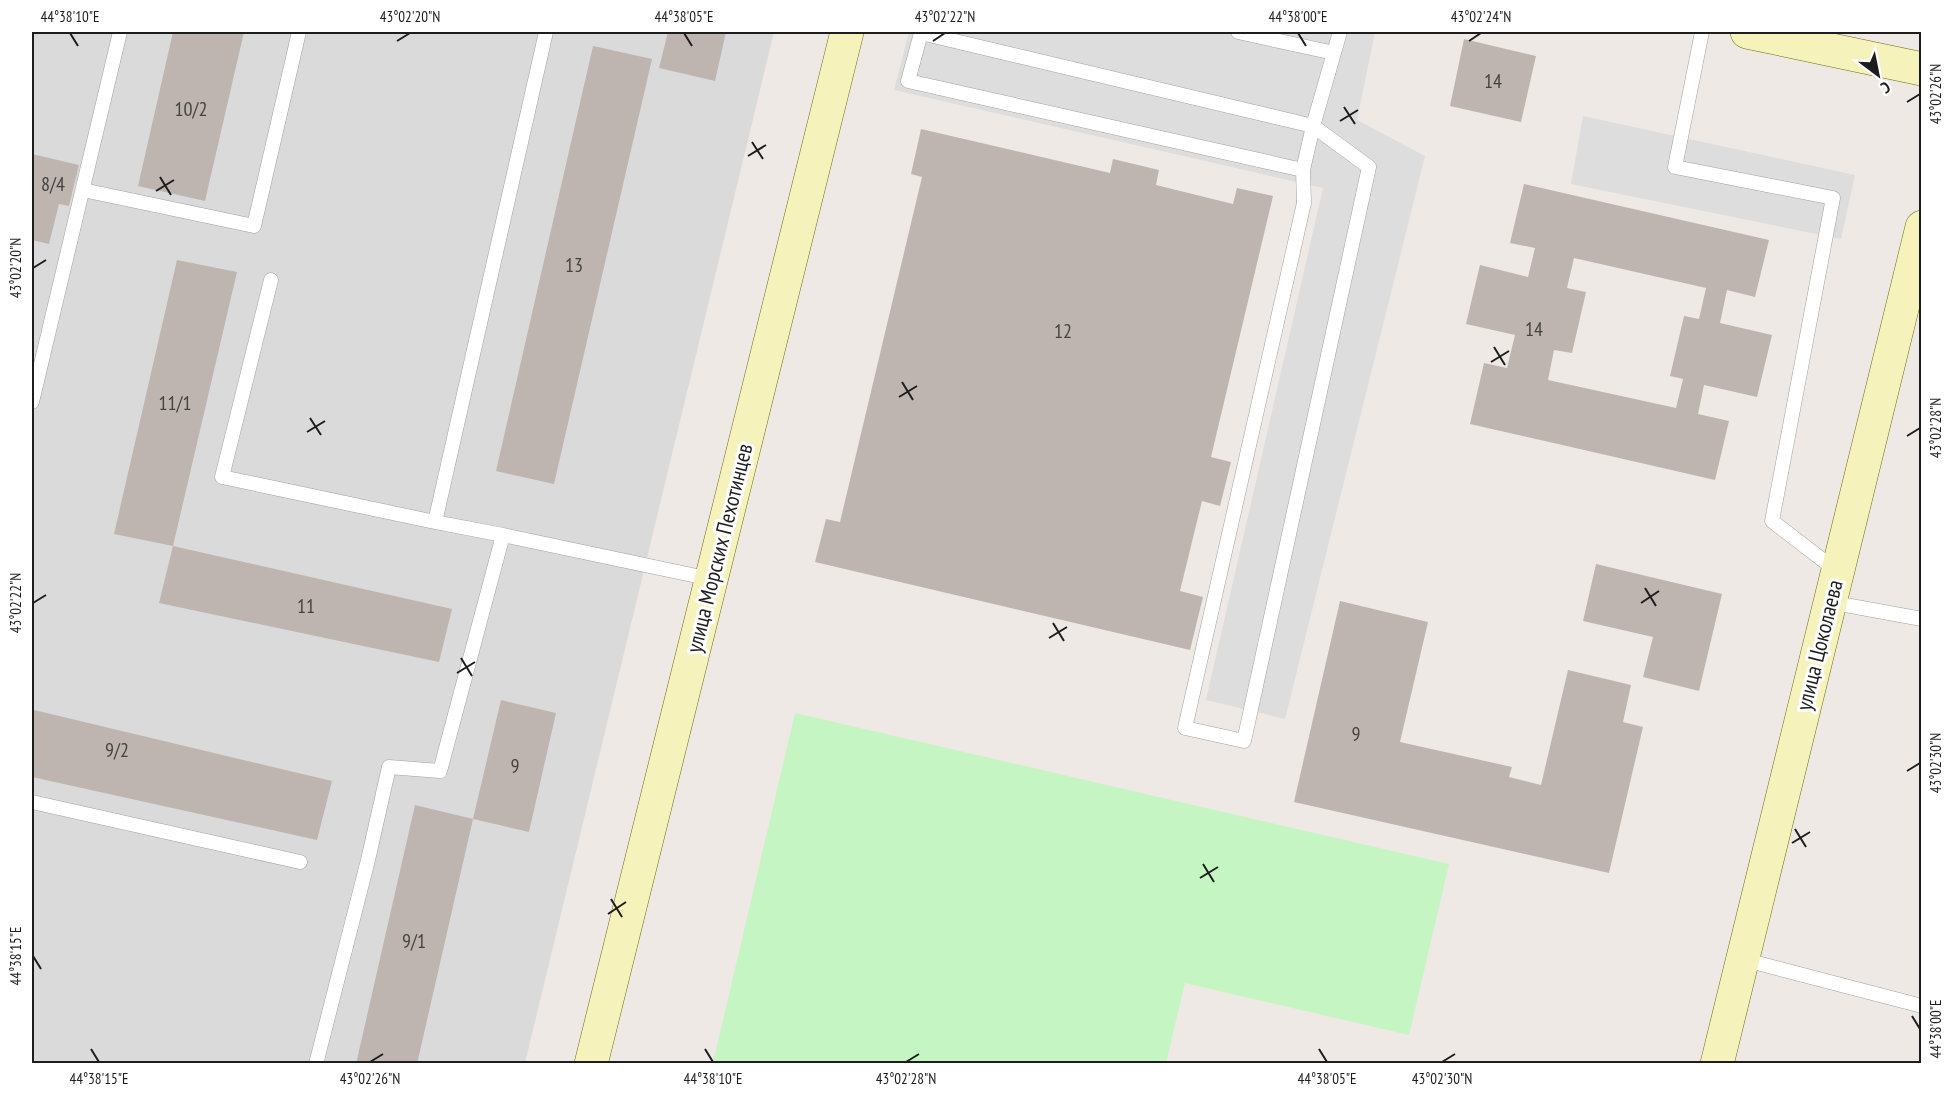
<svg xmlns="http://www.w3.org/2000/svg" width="1953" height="1095" viewBox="0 0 1953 1095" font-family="'PT Sans Narrow',sans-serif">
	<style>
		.residential { fill: #dbdada }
		.park { fill: #c4f5c3 }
		.parking { fill: #ddd }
		.building { fill: #beb5b0; fill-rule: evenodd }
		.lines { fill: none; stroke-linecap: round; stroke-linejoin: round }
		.lane-casing { stroke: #a1a1a1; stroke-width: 15 }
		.secondary-casing { stroke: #6b6c0c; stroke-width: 34 }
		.lane { stroke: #fff; stroke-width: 14 }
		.secondary { stroke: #f5f2bb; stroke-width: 33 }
		.ticks { fill: none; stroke: #1d1d1d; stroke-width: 2 }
		.labels { text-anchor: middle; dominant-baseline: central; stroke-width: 6; stroke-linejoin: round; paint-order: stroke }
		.number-label { font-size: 20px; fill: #454342 }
		.street-label { font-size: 22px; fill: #1d1d1d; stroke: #fff }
		.neatline { fill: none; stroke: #1d1d1d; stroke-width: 2 }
		.ticks-label { font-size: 15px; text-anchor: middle; fill: #1d1d1d }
	</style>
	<rect width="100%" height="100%" fill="#eee9e4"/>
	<path class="residential" d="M32,32H774L525,1063H32Z"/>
	<path class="park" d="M795,713L1449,864L1409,1035L1185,983L1166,1063H713Z"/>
	<path class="parking" d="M909,32H1375L1357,120L1425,156L1285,719L1206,700L1323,188L894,90Z
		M1583,116L1855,175L1841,239L1571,184Z"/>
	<path class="building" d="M173,32H244L205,201L138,186Z
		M668,32H726L715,81L659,68Z
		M1464,39L1536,56L1521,122L1450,106Z
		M593,46L652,59L554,484L496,471Z
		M921,129L1110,173L1113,159L1159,170L1156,185L1233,204L1237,188L1273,196L1211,457L1231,462L1220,506L1202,501L1180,591L1203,597L1190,650L815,562L826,519L840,522L922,177L911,174Z
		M32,154L79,165L69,206L59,204L49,244L32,240Z
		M1524,184L1769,240L1755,297L1727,290L1720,323L1772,335L1757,397L1704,385L1698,414L1729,421L1715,480L1470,424L1484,363L1507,368L1515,335L1466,324L1480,265L1528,277L1535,248L1510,243ZM1574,258L1706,288L1699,319L1684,316L1670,376L1683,379L1676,408L1548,380L1554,350L1572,353L1586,292L1567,288Z
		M177,260L237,272L173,546L114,534Z
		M173,546L452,609L439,662L159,603Z
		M1596,564L1722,594L1699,691L1643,677L1653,637L1583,621Z
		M1340,601L1428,622L1400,742L1512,767L1509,777L1541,785L1568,670L1631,685L1623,722L1643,727L1609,873L1294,802Z
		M501,700L556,713L529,832L473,819Z
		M34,710L332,781L317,840L32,777V724Z
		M415,805L473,819L417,1064H356Z"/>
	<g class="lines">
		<g class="lane-casing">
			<path id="lane" d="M1238,32L1334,53
				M1702,32L1675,167L1833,198L1772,521L1837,571
				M1303,170L908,81L921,33L1313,126L1369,167L1244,741L1185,728L1304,203L1303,170L1313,126L1340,32
				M83,190L254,226L299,32
				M271,280L222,477L435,522L503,535
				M32,402L120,32
				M435,522L546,32
				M1829,602L1922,619
				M32,802L300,862
				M1742,959L1922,1006
				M316,1064L368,860L389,767L440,771L503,535L711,579"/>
		</g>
		<g class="secondary-casing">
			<path id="secondary" d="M1747,32L1922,69
				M591,1064L847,32
				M1717,1064L1922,227"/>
		</g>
		<use href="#lane" class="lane"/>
		<use href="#secondary" class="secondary"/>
	</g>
	<path class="ticks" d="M70,33L78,46M684,33L692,46M1298,33L1306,46M397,41L410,33M933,41L945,33M1469,41L1481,33M1907,102L1920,94M1344,107L1355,124M1340,121L1358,110M752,142L763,159M748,156L766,145M160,177L171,195M156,191L174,180M33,268L46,260M1494,347L1505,365M1491,362L1509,351M902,382L913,400M899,397L917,386M310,418L321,435M307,432L325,421M1907,436L1920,428M1645,588L1656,606M33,603L46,595M1641,603L1659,591M1053,623L1064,641M1049,638L1067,627M461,658L472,676M457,673L475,662M1907,771L1920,763M1795,829L1806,847M1792,843L1810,832M1203,864L1214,882M1200,878L1218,867M611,899L622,917M608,914L626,902M33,956L41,969M1912,1016L1920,1029M91,1049L99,1062M705,1049L713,1062M1319,1049L1327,1062M370,1062L383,1054M906,1062L919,1054M1442,1062L1455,1054"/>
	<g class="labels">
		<g class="number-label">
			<text x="1493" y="81">14</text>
			<text x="191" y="109">10/2</text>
			<text x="53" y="184">8/4</text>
			<text x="574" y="265">13</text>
			<text x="1534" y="329">14</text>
			<text x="1063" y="331">12</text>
			<text x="175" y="403">11/1</text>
			<text x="306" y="606">11</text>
			<text x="1356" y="734">9</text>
			<text x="117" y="750">9/2</text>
			<text x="515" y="766">9</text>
			<text x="414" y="941">9/1</text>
		</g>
		<g class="street-label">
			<text transform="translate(719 548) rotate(-76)">улица Морских Пехотинцев</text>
			<text transform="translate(1819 645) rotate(-76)">улица Цоколаева</text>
		</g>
	</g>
	<rect width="1953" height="1095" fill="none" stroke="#ffffff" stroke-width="66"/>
	<g transform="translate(1878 75) rotate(148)" stroke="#ffffff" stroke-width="4.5" paint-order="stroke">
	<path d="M0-4.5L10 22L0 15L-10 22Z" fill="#1d1d1d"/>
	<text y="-9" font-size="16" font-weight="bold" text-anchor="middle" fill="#1d1d1d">С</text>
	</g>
	<rect x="33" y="33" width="1887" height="1029" class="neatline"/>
	<g class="ticks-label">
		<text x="70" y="22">44°38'10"E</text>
		<text x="410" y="22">43°02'20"N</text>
		<text x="684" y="22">44°38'05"E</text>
		<text x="945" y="22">43°02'22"N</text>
		<text x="1298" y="22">44°38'00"E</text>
		<text x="1481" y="22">43°02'24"N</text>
		<text transform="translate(1936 94) rotate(-90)" y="5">43°02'26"N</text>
		<text transform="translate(16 268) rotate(-90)" y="5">43°02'20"N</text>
		<text transform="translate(1936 428) rotate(-90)" y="5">43°02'28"N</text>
		<text transform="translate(16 603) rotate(-90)" y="5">43°02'22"N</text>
		<text transform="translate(1936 763) rotate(-90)" y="5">43°02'30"N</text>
		<text transform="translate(16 956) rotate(-90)" y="5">44°38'15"E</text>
		<text transform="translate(1936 1029) rotate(-90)" y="5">44°38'00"E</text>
		<text x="99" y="1084">44°38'15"E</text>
		<text x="370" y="1084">43°02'26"N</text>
		<text x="713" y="1084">44°38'10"E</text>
		<text x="906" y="1084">43°02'28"N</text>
		<text x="1327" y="1084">44°38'05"E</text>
		<text x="1442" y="1084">43°02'30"N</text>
	</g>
</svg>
